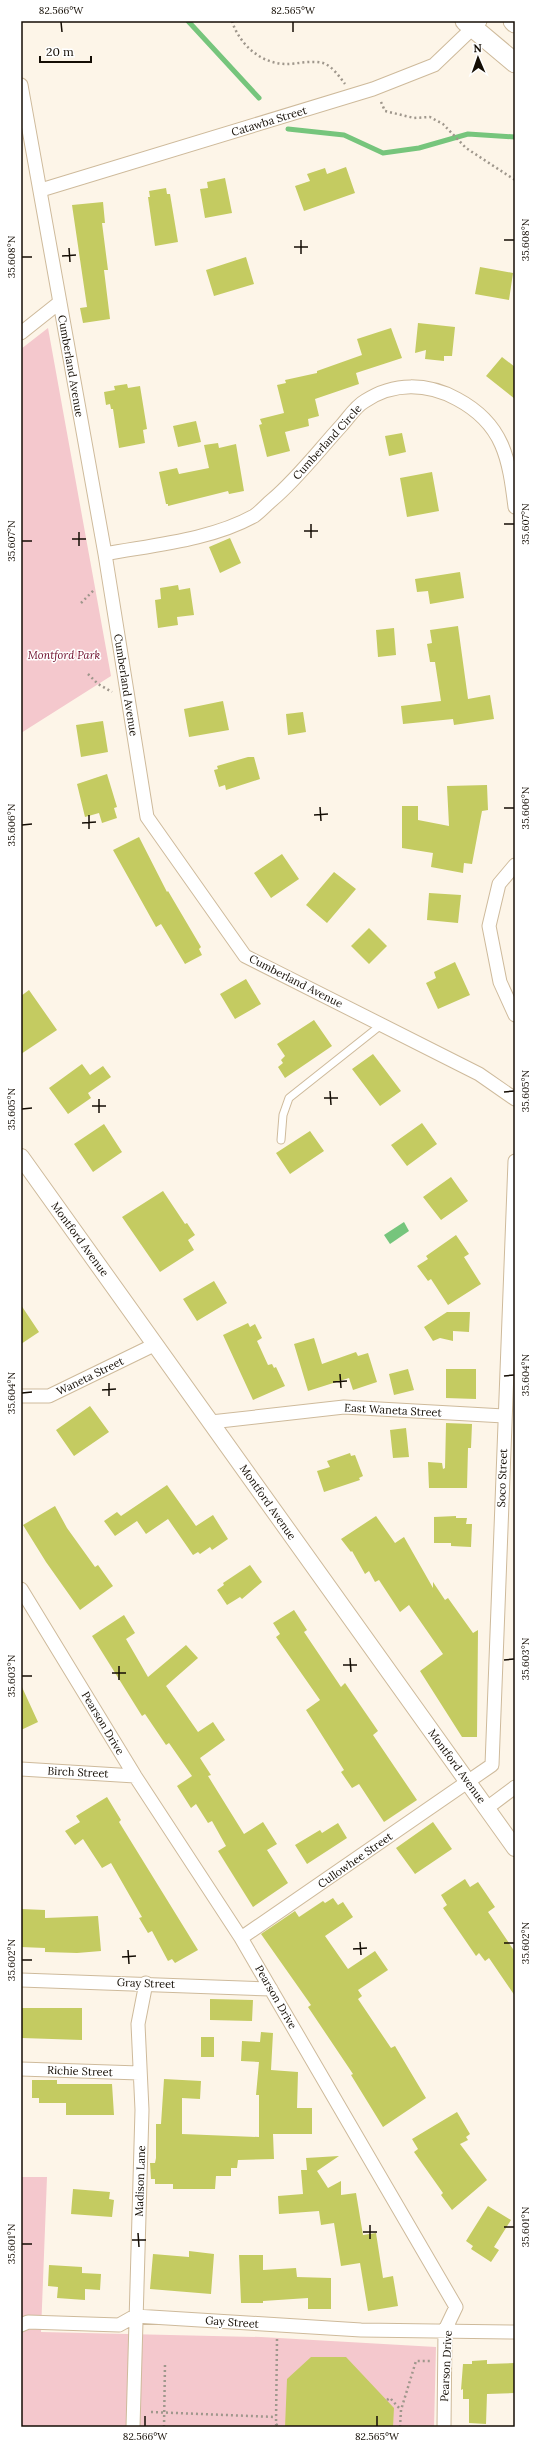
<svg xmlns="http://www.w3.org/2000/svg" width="536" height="2448" viewBox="0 0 536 2448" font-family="Lora,serif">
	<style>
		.green { fill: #f4c8cd }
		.water { fill: #76c57c }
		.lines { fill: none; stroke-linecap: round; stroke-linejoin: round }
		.stream { stroke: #76c57c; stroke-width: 5 }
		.building { fill: #c4cb61 }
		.service-casing { stroke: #ceba9b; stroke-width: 9 }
		.minor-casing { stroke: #ceba9b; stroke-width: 15 }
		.tertiary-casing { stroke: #ceba9b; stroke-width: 18 }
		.secondary-casing { stroke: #ceba9b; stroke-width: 21 }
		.path { stroke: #9f978c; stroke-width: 2.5; stroke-dasharray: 2 3; stroke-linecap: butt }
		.service { stroke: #fff; stroke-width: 7 }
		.minor { stroke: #fff; stroke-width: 13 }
		.tertiary { stroke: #fff; stroke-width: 16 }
		.secondary { stroke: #fff; stroke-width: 19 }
		.ticks { fill: none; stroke: #140d04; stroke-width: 1.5 }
		.labels { text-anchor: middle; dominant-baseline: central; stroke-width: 3; stroke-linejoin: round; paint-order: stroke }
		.street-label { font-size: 11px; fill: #140d04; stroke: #fff }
		.park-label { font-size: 11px; font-style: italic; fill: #6a0827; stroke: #fff }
		.neatline { fill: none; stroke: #140d04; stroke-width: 1.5 }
		.ticks-label { font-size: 10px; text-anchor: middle; fill: #140d04 }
	</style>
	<rect width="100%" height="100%" fill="#fdf5e8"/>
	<path class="green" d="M48,328L111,676L21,733V349Z
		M21,2177H47L41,2332L261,2337L436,2347L434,2427H21Z"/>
	<path class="water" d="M404,1222L409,1231L390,1244L384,1235Z"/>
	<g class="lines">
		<path class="stream" d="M188,21L259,98
			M288,129L344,135L383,153L419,148L468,134L515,137"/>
	</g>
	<path class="building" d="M346,167L355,193L304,211L295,186L310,181L307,174L325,168L327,174Z
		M225,178L232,213L205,218L200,189L208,188L207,182Z
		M166,188L167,194H170L178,242L155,246L148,197H150L149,191Z
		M103,202L105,223H102L108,270H104L110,319L83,323L80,308L87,307L72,205Z
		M246,257L254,284L214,296L206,270Z
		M480,267L513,273L509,300L475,294Z
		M418,323L455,327L452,356H444V361L425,359L426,350L415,353Z
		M391,328L402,358L356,373L359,384L315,399L319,416L308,419L309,426L285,432L290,451L267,457L259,425L262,424L260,419L284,413L277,385L286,383L285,380L317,373V371L362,355L357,339Z
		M502,357L515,367V399L486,376Z
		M127,384L128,388L140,386L147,429L143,430L145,443L119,448L113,409H111L110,404L106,405L104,392L115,390L114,386Z
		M196,421L201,442L178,447L173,426Z
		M402,433L406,452L389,456L385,436Z
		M218,443L219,448L236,444L244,491L229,494L228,491L168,506V504H166L159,472L177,468L179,474L209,468L204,445Z
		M432,472L439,511L407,517L400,478Z
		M230,538L241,563L220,573L209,547Z
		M460,572L464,598L430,604L428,591L417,592L415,579Z
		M178,585L179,590L190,588L194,615L177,617L178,625L158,628L155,600L161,599L160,588Z
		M458,626L468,699L490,695L494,719L454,725L453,719L403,724L401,706L441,701L435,662H430L427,644L432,643L430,630Z
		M394,628L396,655L378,657L376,630Z
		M223,701L229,730L189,737L184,709Z
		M303,712L306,732L288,735L286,714Z
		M103,721L108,752L81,757L76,725Z
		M248,757H254L260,779L226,790L225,785L219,787L214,770L218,769L217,766Z
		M107,774L117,807L114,808L117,818L102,823L99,813L85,817L77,784Z
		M487,785L488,810L482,811L472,864L464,863L463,873L431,867L433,853L402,848V806H418V820L449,826L447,786Z
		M139,837L167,892L168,891L201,947L199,949L202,955L185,964L161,924L156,927L113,850Z
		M282,854L299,879L271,898L254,873Z
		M334,872L356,889L327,923L306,905Z
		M429,893L461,895L458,923L427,920Z
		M369,928L387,946L369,964L351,946Z
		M455,962L470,995L438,1009L426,983L436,978L434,972Z
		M246,979L261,1004L235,1019L220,994Z
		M29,990L57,1030L21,1054V996Z
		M314,1020L332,1046L285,1078L278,1067L283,1063L281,1060L285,1056L277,1044Z
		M373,1054L401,1091L380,1106L352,1069Z
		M82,1064L90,1075L103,1066L111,1077L88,1093L91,1098L68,1114L49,1088Z
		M422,1123L437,1144L407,1166L391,1145Z
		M104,1124L122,1152L93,1172L74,1144Z
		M310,1131L324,1151L290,1174L276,1153Z
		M451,1177L468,1201L441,1220L423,1197Z
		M163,1191L185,1224L187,1223L195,1235L188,1240L194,1250L160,1272L122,1217Z
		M456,1235L469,1254L464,1257L481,1284L448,1305L431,1279L428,1281L417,1266L428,1259L426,1256Z
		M214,1281L227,1303L197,1321L183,1299Z
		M21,1305L39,1332L21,1344Z
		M447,1312H470L469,1332L453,1331V1341L440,1338L433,1341L424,1327Z
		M248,1323L250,1327L255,1324L262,1338L257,1341L268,1365L272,1364L274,1368L276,1367L285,1386L253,1400L223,1335Z
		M314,1338L322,1364L356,1352L358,1356L368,1353L377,1382L353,1390L349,1378L308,1391L294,1344Z
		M408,1369L414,1390L394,1395L389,1374Z
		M446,1369H476V1399L446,1398Z
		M90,1406L109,1432L74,1456L56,1430Z
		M446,1423L472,1424L471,1448H468L467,1488H429L428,1462L442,1463L443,1469L445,1468Z
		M406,1428L409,1457L393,1458L390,1430Z
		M350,1453L351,1456L355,1455L363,1476L359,1478L360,1480L324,1492L317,1471L330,1467L327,1461Z
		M167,1485L196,1526L213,1515L228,1539L212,1550L210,1547L200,1554L198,1552L193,1555L168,1519L146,1534L137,1521L115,1536L104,1521L117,1512L121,1516Z
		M55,1506L67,1528L95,1567L98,1565L113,1586L80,1610L46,1562L23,1525Z
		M376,1516L395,1543L404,1537L433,1588V1582L445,1600L448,1598L473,1633L478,1630L477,1737H462L420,1671L443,1654L409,1605L400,1612L379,1580L375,1582L369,1571L365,1574L352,1551L351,1552L341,1539Z
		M456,1516V1518H467L466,1524H472L471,1547L451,1546V1543H434V1517Z
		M250,1565L262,1582L242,1599L240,1597L227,1605L217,1590L224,1585L223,1583Z
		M294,1610L307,1630L304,1632L341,1687L345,1683L378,1731L373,1735L417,1800L384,1822L359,1784L352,1788L341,1772L344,1770L306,1710L320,1700L276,1637L280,1634L273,1623Z
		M124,1615L135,1633L126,1639L148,1677L186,1645L198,1658L166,1686L198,1732L213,1722L225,1740L200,1758L211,1775L208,1776L244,1834L263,1822L277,1844L267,1850L288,1883L253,1907L218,1851L226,1846L212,1821L208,1823L196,1804L191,1808L177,1786L192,1776L169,1743L166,1745L145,1714L142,1716L92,1636Z
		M21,1685L38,1722L21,1730Z
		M107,1797L121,1820L119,1822L198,1950L175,1963L172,1959L168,1961L152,1931L148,1933L139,1918L142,1917L111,1863L102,1868L83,1839L75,1845L65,1831L80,1822L76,1816Z
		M433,1822L452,1849L415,1874L396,1848Z
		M338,1823L347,1838L307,1864L295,1845L320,1830L322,1833Z
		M465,1879L470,1887L478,1882L495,1907L488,1912L515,1952V1996L489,1958L485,1961L479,1953L476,1956L443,1908L447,1905L441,1895Z
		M333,1898L338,1905L343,1902L353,1917L325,1936L348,1969L375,1951L388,1970L358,1990L362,1996L358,1999L391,2048L395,2046L426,2098L383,2127L351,2075L353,2074L308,2007L311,2005L261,1934L295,1911L299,1917L323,1901L325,1903Z
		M21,1909L45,1910V1918L98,1916L101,1951L77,1953L45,1952V1948L21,1947Z
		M210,1999L253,2000L252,2021L210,2020Z
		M21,2008H82V2040L22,2038Z
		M261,2032L273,2033L271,2070L298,2072L297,2108H312V2134H273L274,2159L238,2160L237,2168H231V2176H216L215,2189H173V2184H155V2179H151L150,2163H155L156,2158V2124H161L164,2079L201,2081L200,2099L182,2098V2134L259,2137V2095H256L259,2062L241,2061L242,2041L260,2042Z
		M201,2037H214V2057H201Z
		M32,2080H57V2084H112L114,2115H66V2103H39V2098H32Z
		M457,2112L470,2134L466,2137L468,2140L460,2144L487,2180L452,2210L441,2195L443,2193L414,2152L418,2149L412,2139Z
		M339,2156L317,2171L328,2188L341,2181V2195L356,2193L363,2235L376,2233L383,2278L393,2276L398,2306L368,2311L360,2263L341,2266L334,2223L321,2225L319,2211L279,2214L278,2196L303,2194L301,2170H307L306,2158Z
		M73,2189L110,2192L109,2199L114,2200L112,2217L71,2214Z
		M488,2206L511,2220L494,2247L499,2250L491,2262L471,2249L473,2246L466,2241Z
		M189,2251L214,2254L211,2294L150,2289L153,2254L189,2257Z
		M239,2255H263V2270L296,2268L297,2277L331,2278V2309H308V2298L263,2301V2303H241Z
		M49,2265L82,2267V2273L101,2274L100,2290L85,2289V2300L57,2298L58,2287L48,2286Z
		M311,2357H346L394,2408L393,2427H285L287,2379Z
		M487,2360V2364L515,2363V2393L487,2394L486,2424L469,2423V2399H463V2389L461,2390L463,2364H472V2361Z"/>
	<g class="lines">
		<g class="service-casing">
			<path id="service" d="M281,1140L283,1115L289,1098L381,1025"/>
		</g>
		<g class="minor-casing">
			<path id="minor" d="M21,85L105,554L147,817L245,956L479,1074L515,1099
				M41,190L373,89L434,65L480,21
				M21,333L60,302
				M105,554C153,545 211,540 254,516C260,512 266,505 272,500C298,478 319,450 342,425C349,417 356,406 365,401C394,382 427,383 457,399C504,424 509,459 515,507
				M515,865L499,884L489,926L500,982L515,1015
				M21,1396H49L156,1344
				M211,1422L344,1407L504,1416
				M21,1589L135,1776L241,1938L456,2307L445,2330L444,2427
				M21,1769L135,1776
				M487,1808L515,1787
				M241,1938L492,1765L515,1161
				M21,1980L271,1989
				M21,2069L139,2073
				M21,2325L28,2322L119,2325L135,2316L361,2330L515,2332
				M133,2427L142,2110L138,2024L146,1983"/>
		</g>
		<g class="tertiary-casing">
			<path id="tertiary" d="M21,1157L515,1848"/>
		</g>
		<g class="secondary-casing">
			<path id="secondary" d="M465,21L515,63
				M513,21L515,23"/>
		</g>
		<path class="path" d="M232,21C239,44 261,64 286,64C297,64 311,60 323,63C332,66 339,76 345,84
			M381,102L385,111L414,118L430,117L443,124L466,148L515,180
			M81,603L95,589
			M88,674L98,684L112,692
			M277,2339L276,2424L279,2427
			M387,2400L390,2398L400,2409
			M151,2412L276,2417
			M164,2427L165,2363
			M400,2427L401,2410L416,2361H431"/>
		<use href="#service" class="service"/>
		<use href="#minor" class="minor"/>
		<use href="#tertiary" class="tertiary"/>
		<use href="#secondary" class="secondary"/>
	</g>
	<path class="ticks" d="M61,22L62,32M293,22V32M301,240V254M504,240H514M294,247H308M69,248L70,262M62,256L76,255M22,257H32M311,524V538M504,524H514M304,531H318M79,532V546M72,539H86M22,541H32M320,807L321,821M504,808H514M89,815V829M314,815L328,814M82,823L96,822M22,825L32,824M330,1091L331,1105M504,1092L514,1091M324,1098H338M99,1099V1113M92,1106H106M22,1109L32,1108M340,1374L341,1388M504,1376L514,1375M333,1382L347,1381M109,1383V1396M102,1390L116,1389M22,1393L32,1392M350,1658L351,1672M504,1660L514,1659M343,1665H357M119,1666V1680M112,1673H126M22,1676H32M360,1942L361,1955M504,1943H514M353,1949L367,1948M128,1950L129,1964M122,1957L136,1956M22,1960H32M370,2225V2239M504,2227H514M363,2232H377M138,2233L139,2247M132,2240H146M22,2244H32M145,2416V2426M377,2416V2426"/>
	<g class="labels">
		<g class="street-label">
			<text transform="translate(269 121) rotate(-17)">Catawba Street</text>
			<text transform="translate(71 366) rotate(80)">Cumberland Avenue</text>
			<text transform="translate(327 442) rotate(-48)">Cumberland Circle</text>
			<text transform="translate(126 685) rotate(81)">Cumberland Avenue</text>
			<text transform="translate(296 981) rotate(27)">Cumberland Avenue</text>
			<text transform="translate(80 1239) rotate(54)">Montford Avenue</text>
			<text transform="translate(90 1376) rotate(-26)">Waneta Street</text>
			<text transform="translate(393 1410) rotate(3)">East Waneta Street</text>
			<text transform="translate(502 1478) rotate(-88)">Soco Street</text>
			<text transform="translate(268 1502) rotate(55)">Montford Avenue</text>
			<text transform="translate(103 1723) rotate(59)">Pearson Drive</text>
			<text transform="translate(457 1766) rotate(54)">Montford Avenue</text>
			<text transform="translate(78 1772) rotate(3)">Birch Street</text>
			<text transform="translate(355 1860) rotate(-35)">Cullowhee Street</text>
			<text transform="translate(146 1983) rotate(2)">Gray Street</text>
			<text transform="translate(276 1997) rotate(60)">Pearson Drive</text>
			<text transform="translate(80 2071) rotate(2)">Richie Street</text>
			<text transform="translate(140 2181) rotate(-88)">Madison Lane</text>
			<text transform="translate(232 2322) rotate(4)">Gay Street</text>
			<text transform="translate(446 2366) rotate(-87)">Pearson Drive</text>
		</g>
		<g class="park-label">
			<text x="64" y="655">Montford Park</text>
		</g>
	</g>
	<rect width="536" height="2448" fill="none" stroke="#ffffff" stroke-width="44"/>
	<g transform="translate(478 58) rotate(358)" stroke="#ffffff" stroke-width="3" paint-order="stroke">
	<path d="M0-3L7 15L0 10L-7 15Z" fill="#140d04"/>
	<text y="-6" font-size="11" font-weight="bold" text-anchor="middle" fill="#140d04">N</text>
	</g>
	<path d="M40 56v6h51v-6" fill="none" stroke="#140d04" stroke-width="2"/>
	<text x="46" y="56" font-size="12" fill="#140d04" stroke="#ffffff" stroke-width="3" paint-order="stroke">20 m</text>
	<rect x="22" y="22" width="492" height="2404" class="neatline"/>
	<g class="ticks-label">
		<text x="61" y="14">82.566°W</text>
		<text x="293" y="14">82.565°W</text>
		<text transform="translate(525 240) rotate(-90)" y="4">35.608°N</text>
		<text transform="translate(11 257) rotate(-90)" y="4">35.608°N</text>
		<text transform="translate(525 524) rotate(-90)" y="4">35.607°N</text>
		<text transform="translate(11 541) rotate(-90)" y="4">35.607°N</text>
		<text transform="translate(525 808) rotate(-90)" y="4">35.606°N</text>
		<text transform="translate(11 825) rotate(-90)" y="4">35.606°N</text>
		<text transform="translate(525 1091) rotate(-90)" y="4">35.605°N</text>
		<text transform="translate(11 1109) rotate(-90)" y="4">35.605°N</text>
		<text transform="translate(525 1375) rotate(-90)" y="4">35.604°N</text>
		<text transform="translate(11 1393) rotate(-90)" y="4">35.604°N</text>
		<text transform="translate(525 1659) rotate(-90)" y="4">35.603°N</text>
		<text transform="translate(11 1676) rotate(-90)" y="4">35.603°N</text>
		<text transform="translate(525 1943) rotate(-90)" y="4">35.602°N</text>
		<text transform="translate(11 1960) rotate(-90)" y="4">35.602°N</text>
		<text transform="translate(525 2227) rotate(-90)" y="4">35.601°N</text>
		<text transform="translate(11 2244) rotate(-90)" y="4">35.601°N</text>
		<text x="145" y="2440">82.566°W</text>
		<text x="377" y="2440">82.565°W</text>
	</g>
</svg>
